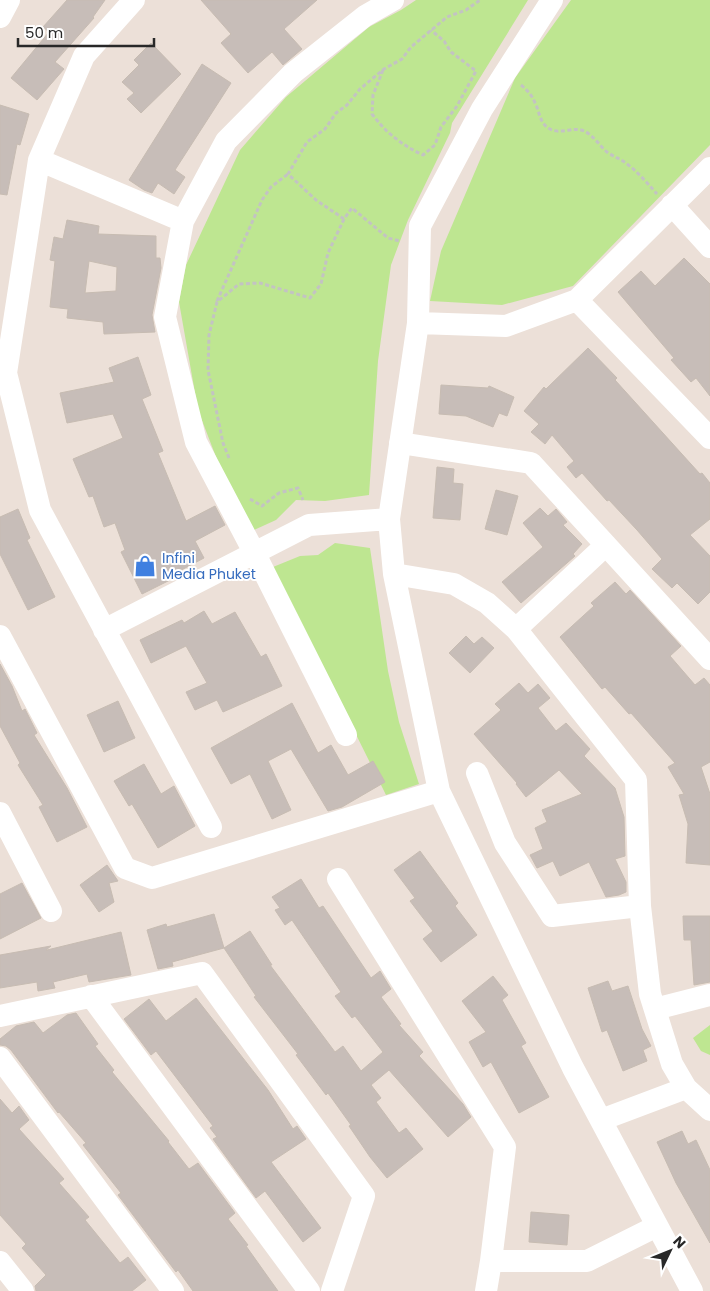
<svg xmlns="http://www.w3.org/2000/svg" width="710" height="1291" viewBox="0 0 710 1291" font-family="Poppins,sans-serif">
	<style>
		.green { fill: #bee691 }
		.building { fill: #c7bdb8; stroke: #c7bcb2; fill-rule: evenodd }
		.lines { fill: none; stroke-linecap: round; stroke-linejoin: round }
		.path { stroke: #c3c3c3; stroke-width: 3; stroke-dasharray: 4 2.5; stroke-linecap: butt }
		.minor { stroke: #fff; stroke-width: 22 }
		.labels { text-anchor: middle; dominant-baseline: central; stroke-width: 4; stroke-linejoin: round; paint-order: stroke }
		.shop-label { font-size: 14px; fill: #366cbe; stroke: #fff; text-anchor: start }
	</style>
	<rect width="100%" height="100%" fill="#ece0d8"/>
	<path class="green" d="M416,0H528L452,123L450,133L408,220L391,265L378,361L369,495L325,501L296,500L276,520L252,531L221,470L198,410L179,302L186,265L240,150L286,97L369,27L401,10Z
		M571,0H710V145L573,286L502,305L430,301L441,251L515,78Z
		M335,543L370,548L388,671L399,722L419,784L386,795L273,567L300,556L318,555Z
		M710,1025V1055L701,1051L693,1038Z"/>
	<path class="building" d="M67,0H105L93,17L94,18L55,62L64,69L37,100L11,78L49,32L43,27Z
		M201,0H317L284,29L302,49L283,65L272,52L248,73L221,43L231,34Z
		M151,43L181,74L141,113L127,99L134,93L122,82L139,65L134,60Z
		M202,64L231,83L175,170L185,177L174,194L158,183L152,193L144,190L129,180Z
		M0,105L29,114L20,145L17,144L7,195L0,194Z
		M67,220L99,226L98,234L156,236V258H160L161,268L152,315L155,332L104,334L103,322L67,318L68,309L50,307L55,261L50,260L54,237L63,239ZM89,261L117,267L116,291L85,293Z
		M684,258L710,284V396L696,378L691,382L671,360L674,358L618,292L641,271L655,286Z
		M588,348L617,378L615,380L700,474L702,473L710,483V519L690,535L710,556V592L698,604L677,583L672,588L652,569L662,559L637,530L609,500L607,501L582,473L576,478L567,467L574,461L552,435L545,444L531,432L539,424L524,411L544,387L546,389Z
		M138,357L151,395L142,399L163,451L158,453L186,521L215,506L225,525L195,541L204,558L168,577L170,580L142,594L121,552L125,550L115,523L104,527L93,496L89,497L73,459L123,438L113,414L67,423L60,393L114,382L109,368Z
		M441,385L488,388L489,386L514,397L507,416L499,413L493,427L466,416L439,414Z
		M437,467L454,469L453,483L463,484L460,520L433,518Z
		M496,490L518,496L507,535L485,529Z
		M540,508L548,516L556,509L567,522L563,525L582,544L573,554L575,556L521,603L502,582L543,547L523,523Z
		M18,509L30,538L27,540L55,597L28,610L0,554V517Z
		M615,582L626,594L630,590L681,646L670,656L695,685L704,678L710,685V762L701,767L710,794V865L686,863L688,824L679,795L684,794L668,767L675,763L631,713L629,714L605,687L602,689L560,637L594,606L591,603Z
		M204,611L212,624L235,612L261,657L266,654L282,686L223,712L217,700L195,710L186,692L207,683L186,646L151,663L140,640L182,620L184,623Z
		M466,636L474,644L482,637L494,648L470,673L449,653Z
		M0,664L12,686L22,711L25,709L37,733L34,735L67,788L87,827L57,842L39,807L43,805L18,765L20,763L0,726Z
		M519,683L528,693L538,684L550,698L538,708L556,731L566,723L590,749L584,756L615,788L624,817L625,856L615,859L626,882V892L619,895L606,897L589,862L560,876L553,861L537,868L530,855L543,849L535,828L547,822L542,810L582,794L559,770L526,797L516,784L517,783L474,734L501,710L495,704Z
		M118,701L135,738L104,752L87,715Z
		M292,703L318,753L331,745L348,775L373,761L385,782L342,807L328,811L291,749L268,761L291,810L272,819L250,774L231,784L211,748Z
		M144,764L161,794L174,786L195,826L158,848L132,804L129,806L114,781Z
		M420,851L458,903L455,906L477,935L441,962L423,939L433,931L410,901L415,898L394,870Z
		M107,865L118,881L109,883L114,902L99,912L80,885Z
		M301,879L319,908L323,906L371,978L380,971L391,989L381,997L401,1024L399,1025L423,1052L419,1056L463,1104L471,1117L448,1137L389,1070L371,1085L381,1098L376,1102L399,1133L406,1128L423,1149L387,1178L370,1157L349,1126L351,1125L328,1093L326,1095L296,1055L298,1054L254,997L256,996L224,948L250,931L272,965H270L335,1052L343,1046L361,1071L383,1052L355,1016L352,1018L335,996L341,992L292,920L285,925L275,910L280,908L272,897Z
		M22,883L41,918L0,939V894Z
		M214,914L224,948L172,962L173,966L158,969L147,930L166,924L167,927Z
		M683,916H710V982L694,985L691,940H684Z
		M121,932L131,975L89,982L87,974L53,982L55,988L38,991L37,982L0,988V955L51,946L46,950H47Z
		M493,976L508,995L502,1000L526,1043L521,1046L549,1097L519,1113L491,1062L483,1067L469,1042L486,1032L462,1001Z
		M608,981L612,991L628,986L642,1029L651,1046L643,1050L647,1061L623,1071L607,1030L602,1032L588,988Z
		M196,998L268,1090L293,1129L297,1126L306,1139L271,1162L321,1228L303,1242L265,1191L256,1198L213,1139L217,1137L210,1128L213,1126L156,1051L151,1055L124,1019L149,999L166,1021Z
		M76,1013L98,1044L95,1046L114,1070L112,1072L169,1141L168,1142L189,1169L198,1163L235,1213L228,1219L248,1245L246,1246L278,1291H193L178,1270L176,1272L118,1195L121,1193L83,1145L86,1143L59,1112L58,1113L11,1050L6,1046L0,1045V1039L16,1026L34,1022L43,1033L67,1015Z
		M0,1099L12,1113L19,1106L29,1120L19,1129L64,1179L59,1183L89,1217L85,1220L120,1263L128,1257L146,1280L132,1291H36L35,1286L46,1275L22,1248L26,1244L0,1215Z
		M682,1131L688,1144L696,1140L710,1170V1243L676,1183L657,1142Z
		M531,1212L569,1215L567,1245L529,1242Z"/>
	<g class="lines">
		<path class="path" d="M383,70L373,95L372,114C386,133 402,145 423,155L435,145L441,127L457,106L476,71L451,52L444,41L431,30
			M521,85C527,90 532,95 535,103C540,112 539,123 550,129C561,135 574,126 584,131C593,135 600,146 607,152C614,157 621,159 627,164C638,172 648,184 657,194
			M344,219L316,200L288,174L307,142L325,129L336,113L347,105L360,89L384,69L402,59L411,47L447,17L466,10L480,0
			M217,301L262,200L271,187L288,174
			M229,458L223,443L208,370L209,335L217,302L239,284L260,283L310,298L321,284L328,253L344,219L352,208L388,238L400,241
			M250,499L262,506L279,493L298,488L303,500"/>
		<path class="minor" d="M134,0L84,56L39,160L6,373L40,510L211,827
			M552,0L482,109L420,226L418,323L389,519L394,574L439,791L573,1068L692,1291
			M0,17L9,0
			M39,160L183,221
			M672,205L710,247
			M577,300L710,438
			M418,323L506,326L577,300L710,168
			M400,443L531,463L710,659
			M394,574L454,584L487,603L516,629L636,780L640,906L650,994L672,1064L686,1088L710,1110
			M516,629L606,545
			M104,630L309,525L389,519
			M0,636L125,868L152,878L439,791
			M346,735L255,554L196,442L165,317L183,221L226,141L293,73L365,16L393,0
			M477,773L505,843L552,916L640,906
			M0,813L51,911
			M338,879L505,1147L491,1261H587L657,1226
			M91,996L309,1291
			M655,1009L710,995
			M0,1016L202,973L364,1196L332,1291
			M0,1058L173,1291
			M601,1120L686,1088
			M0,1262L23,1291
			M486,1291L491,1261"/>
	</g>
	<defs>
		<g id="shop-bare" transform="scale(1.725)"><path d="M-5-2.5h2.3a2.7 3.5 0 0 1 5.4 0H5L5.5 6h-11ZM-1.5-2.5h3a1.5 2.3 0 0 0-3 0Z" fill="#3f7fe0" stroke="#fff" stroke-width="2.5" paint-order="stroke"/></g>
	</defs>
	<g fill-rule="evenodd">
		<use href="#shop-bare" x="145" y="566"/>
	</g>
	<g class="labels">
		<g class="shop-label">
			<text x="162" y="558">Infini<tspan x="162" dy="16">Media Phuket</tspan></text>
		</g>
	</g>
	<g transform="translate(670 1251) rotate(47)" stroke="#ffffff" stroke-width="4" paint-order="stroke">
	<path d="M0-4L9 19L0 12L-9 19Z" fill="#282828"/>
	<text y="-8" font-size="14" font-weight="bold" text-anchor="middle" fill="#282828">N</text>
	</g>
	<path d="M18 38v8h136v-8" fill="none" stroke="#282828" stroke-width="2.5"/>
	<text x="25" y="38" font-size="15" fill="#282828" stroke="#ffffff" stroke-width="4" paint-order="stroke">50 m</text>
</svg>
